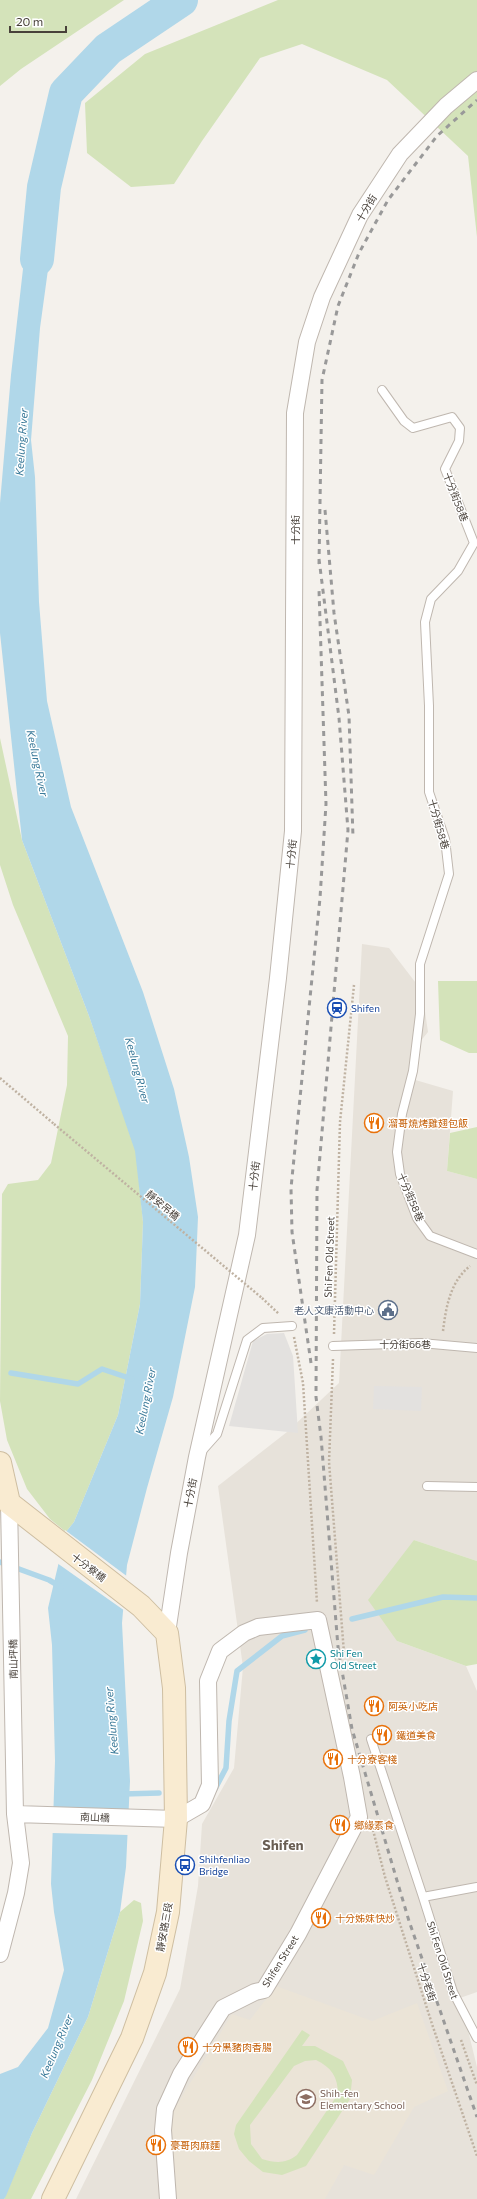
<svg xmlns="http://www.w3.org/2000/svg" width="477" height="2199" viewBox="0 0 477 2199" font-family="Commissioner,'Noto Sans TC',sans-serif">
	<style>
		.residential { fill: #e7e2da }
		.education { fill: #ebe4d7 }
		.green { fill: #d4e3ba; fill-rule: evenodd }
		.parking { fill: #e3e1df }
		.water { fill: #b0d7e9 }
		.pier { fill: #f4f1ec }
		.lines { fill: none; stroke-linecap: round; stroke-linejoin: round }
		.stream { stroke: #b0d7e9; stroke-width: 5.5 }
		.river { stroke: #b0d7e9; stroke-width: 34 }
		.lane-casing { stroke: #bfb7af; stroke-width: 10 }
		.street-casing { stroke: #bfb7af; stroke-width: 18 }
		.secondary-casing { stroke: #cebea1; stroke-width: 24 }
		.path { stroke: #bfb2a2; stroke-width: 2.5; stroke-dasharray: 2 2; stroke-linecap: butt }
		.lane { stroke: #fff; stroke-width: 8 }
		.street { stroke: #fff; stroke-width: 16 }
		.secondary { stroke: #f9ebd1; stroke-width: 22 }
		.rail { stroke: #999; stroke-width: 3; stroke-dasharray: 5 5; stroke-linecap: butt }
		.path-bridge { stroke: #bfb2a2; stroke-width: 2.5; stroke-dasharray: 2 2; stroke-linecap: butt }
		.labels { text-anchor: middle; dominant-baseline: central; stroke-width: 3; stroke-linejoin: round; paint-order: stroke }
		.street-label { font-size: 10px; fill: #48413a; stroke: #fff }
		.transit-label { font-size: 10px; fill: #164399; stroke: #fff; text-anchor: start }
		.food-label { font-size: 10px; fill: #c56008; stroke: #fff; text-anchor: start }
		.service-label { font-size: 10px; fill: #4e5e75; stroke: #fff; text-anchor: end }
		.culture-label { font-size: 10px; fill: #0d838f; stroke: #fff; text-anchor: start }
		.education-label { font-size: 10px; fill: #785e54; stroke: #fff; text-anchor: start }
		.water-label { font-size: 11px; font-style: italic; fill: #3a7a99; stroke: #fff }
		.district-label { font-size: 14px; font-weight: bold; fill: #695e53; stroke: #fff }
	</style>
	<rect width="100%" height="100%" fill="#f4f1ec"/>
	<path class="residential" d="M362,944L389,948L422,991L428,1032L411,1053L412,1079L453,1091L447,1171L477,1179V1561L414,1540L397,1641L466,1666L477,1691V1992L460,1998L477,2067V2199H76L180,1989L198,1886L202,1824L234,1768L243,1667L218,1486L287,1432L339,1383Z"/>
	<path class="education" d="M276,1986L372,2021L417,2003L448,2091L414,2107L374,2175L344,2165L325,2199H174L167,2152L172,2113L232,2014L250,2020Z"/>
	<path class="green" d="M0,0H124L21,69L0,86Z
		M278,0H477V237L468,156L387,80L302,44L260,58L202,141L174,184L131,187L87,153L85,103L145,54Z
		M0,738L22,840L89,1016L136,1151L143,1222L140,1304L118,1415L74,1522L66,1532L50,1519L27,1489L7,1440L0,1401L2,1194L8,1184L38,1180L51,1163L67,1085L68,1036L13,905L0,865Z
		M438,981H477V1053H469L440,1040Z
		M477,1127V1179L447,1171L450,1133Z
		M414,1540L477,1561V1664L466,1666L397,1641L368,1600Z
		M134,1900L141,1903L143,1921L124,2001L92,2080L31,2199H4L32,2133L88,2017L120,1912Z
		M302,2030L310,2035L302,2046H315L343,2061L352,2080L350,2099L306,2166L282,2175L263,2172L249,2161L239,2149L234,2134L236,2125ZM316,2060C331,2067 338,2077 338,2094L297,2155C285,2164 276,2163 262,2159L251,2144L250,2125L294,2066L305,2061Z"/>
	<path class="parking" d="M284,1333L293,1356L298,1433L229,1426L253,1341L267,1334Z
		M374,1386L422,1387L421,1411L373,1409Z"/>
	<path class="water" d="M30,207L52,217L53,233L40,328L31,440L35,477L39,602L47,701L71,807L143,992L174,1089L189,1157L198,1217L195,1287L173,1397L147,1488L127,1565L122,1623L130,1781L126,1867L120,1912L88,2017L32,2133L6,2196L4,2199H0V2074L18,2067L48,2028L64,1970L54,1912L51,1884L55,1761L52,1645L48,1608L66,1532L74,1522L118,1415L140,1304L143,1222L135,1151L89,1016L22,840L0,633V503L11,375Z"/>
	<path class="pier" d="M65,1530L128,1577L125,1611L57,1563Z
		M52,1808L130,1811L129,1835L52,1833Z"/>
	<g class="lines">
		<path class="stream" d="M11,1373L78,1384L102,1369L132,1379
			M0,1562L49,1580L61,1587
			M352,1619L443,1597L477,1598
			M215,1789L226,1768L229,1721L237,1671L282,1636L305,1630
			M123,1794L159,1793"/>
		<path class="river" d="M37,259L44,187L66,93L108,49L181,0"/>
		<g class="lane-casing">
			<path id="lane" d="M382,390L404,421L413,428L452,417L460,428L459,441L445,469L474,543L458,571L431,599L425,622L429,706V792L445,839L449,874L420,964V1014L413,1071L402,1114L397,1152L400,1174L417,1218L430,1236L477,1254
				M333,1346L421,1343L477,1348
				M201,1452L217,1434L247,1340L263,1328L292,1326
				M427,1486L477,1487
				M371,1739L423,1897
				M477,1887L423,1897L453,1992L477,2038"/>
		</g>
		<g class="street-casing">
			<path id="street" d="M167,1633L179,1553L197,1457L247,1235L278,978L293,831L295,413L307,342L322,297L360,215L400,154L446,106L477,80
				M15,1814L176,1819L202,1804L210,1785L208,1681L220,1651L244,1633L258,1627L318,1620L352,1777L359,1817L298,1934L264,1990L255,1992L223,2008L181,2074L165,2109L163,2130L168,2199
				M0,1954L16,1893L21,1863L15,1814L9,1503"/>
		</g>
		<g class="secondary-casing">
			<path id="secondary" d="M0,1463L9,1503L141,1606L167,1633L174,1688L176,1819L168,1912L155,1973L132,2038L53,2199"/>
		</g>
		<path class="path" d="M0,1078L54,1124
			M262,1298L279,1314
			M443,1331C446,1307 450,1282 470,1266
			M334,1334L340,1122L354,985
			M294,1337L303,1383L317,1603
			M333,1359L329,1462L344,1653
			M373,1830L385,1877L432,2024L477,2156
			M461,2040L477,2085"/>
		<use href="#lane" class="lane"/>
		<use href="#street" class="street"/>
		<use href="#secondary" class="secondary"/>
		<path class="rail" d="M325,510L334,613L349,716L353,837
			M319,559L339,718L348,830L317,1190L316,1397L321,1437L338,1647L352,1729L409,1921L477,2117
			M319,564L322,380L338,306L359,253L388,200L437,136L477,100
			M311,1363L292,1232L291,1188L320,898L326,804L319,590"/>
		<path class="path-bridge" d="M54,1124L262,1298"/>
	</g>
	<defs>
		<g id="station-ring" transform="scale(1)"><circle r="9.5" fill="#fff" stroke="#1a4fb4" stroke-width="1.5"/><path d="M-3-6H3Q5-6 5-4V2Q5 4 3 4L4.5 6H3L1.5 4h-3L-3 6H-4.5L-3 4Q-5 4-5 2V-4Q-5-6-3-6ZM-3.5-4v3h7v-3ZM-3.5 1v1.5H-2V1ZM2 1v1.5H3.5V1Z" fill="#1a4fb4"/></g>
		<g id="restaurant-ring" transform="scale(1)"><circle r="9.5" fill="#fff" stroke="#e8710a" stroke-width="1.5"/><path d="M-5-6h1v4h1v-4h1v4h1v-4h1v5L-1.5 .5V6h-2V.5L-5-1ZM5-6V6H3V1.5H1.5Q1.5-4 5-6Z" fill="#e8710a"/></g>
		<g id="civic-ring" transform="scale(1)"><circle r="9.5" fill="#fff" stroke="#5c6f8a" stroke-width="1.5"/><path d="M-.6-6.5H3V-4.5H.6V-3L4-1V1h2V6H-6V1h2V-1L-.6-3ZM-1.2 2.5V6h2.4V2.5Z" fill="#5c6f8a"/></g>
		<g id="sight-ring" transform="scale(1)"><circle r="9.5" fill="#fff" stroke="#0f9aa8" stroke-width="1.5"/><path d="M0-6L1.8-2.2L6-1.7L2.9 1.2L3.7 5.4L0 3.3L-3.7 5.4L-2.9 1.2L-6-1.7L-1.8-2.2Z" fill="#0f9aa8"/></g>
		<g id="bus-ring" transform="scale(1)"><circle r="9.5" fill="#fff" stroke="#1a4fb4" stroke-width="1.5"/><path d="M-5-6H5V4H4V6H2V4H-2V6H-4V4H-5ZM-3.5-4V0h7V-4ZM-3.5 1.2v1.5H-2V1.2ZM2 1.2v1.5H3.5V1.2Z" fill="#1a4fb4"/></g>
		<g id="school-ring" transform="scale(1)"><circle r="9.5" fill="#fff" stroke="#8d6e63" stroke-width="1.5"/><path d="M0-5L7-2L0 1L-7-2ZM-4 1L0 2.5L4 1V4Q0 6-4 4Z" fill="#8d6e63"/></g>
	</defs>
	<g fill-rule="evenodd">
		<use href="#station-ring" x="337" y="1008"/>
		<use href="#restaurant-ring" x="374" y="1123"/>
		<use href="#civic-ring" x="388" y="1310"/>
		<use href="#sight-ring" x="316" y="1659"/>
		<use href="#restaurant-ring" x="374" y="1706"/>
		<use href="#restaurant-ring" x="382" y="1735"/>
		<use href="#restaurant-ring" x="333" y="1759"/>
		<use href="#restaurant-ring" x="340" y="1825"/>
		<use href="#bus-ring" x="185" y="1865"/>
		<use href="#restaurant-ring" x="321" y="1918"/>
		<use href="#restaurant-ring" x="188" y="2047"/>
		<use href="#school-ring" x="306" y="2099"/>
		<use href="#restaurant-ring" x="156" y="2145"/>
	</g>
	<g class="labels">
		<g class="street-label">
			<text transform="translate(366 208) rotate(-59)">十分街</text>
			<text transform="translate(456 497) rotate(69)">十分街58巷</text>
			<text transform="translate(295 530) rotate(-90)">十分街</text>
			<text transform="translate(439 824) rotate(74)">十分街58巷</text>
			<text transform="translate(291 854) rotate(-84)">十分街</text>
			<text transform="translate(254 1176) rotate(-83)">十分街</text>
			<text transform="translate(411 1197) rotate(67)">十分街58巷</text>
			<text transform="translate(163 1205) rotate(40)">靜安吊橋</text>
			<text transform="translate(329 1257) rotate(-88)">Shi Fen Old Street</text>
			<text x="405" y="1344">十分街66巷</text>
			<text transform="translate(190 1493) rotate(-79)">十分街</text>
			<text transform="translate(89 1567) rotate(37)">十分寮橋</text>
			<text transform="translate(13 1659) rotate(-91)">南山坪橋</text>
			<text transform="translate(95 1817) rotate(2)">南山橋</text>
			<text transform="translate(164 1927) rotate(-80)">靜安路三段</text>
			<text transform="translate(443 1960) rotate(72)">Shi Fen Old Street</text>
			<text transform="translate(280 1961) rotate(-58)">Shifen Street</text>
			<text transform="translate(427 1982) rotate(72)">十分老街</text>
		</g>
		<g class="transit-label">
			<text x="351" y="1008">Shifen</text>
			<text x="199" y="1859">Shihfenliao<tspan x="199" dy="12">Bridge</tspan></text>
		</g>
		<g class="food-label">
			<text x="388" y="1123">溜哥燒烤雞翅包飯</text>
			<text x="388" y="1706">阿英小吃店</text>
			<text x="396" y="1735">鐵道美食</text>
			<text x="347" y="1759">十分寮客棧</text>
			<text x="354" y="1825">鄉緣素食</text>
			<text x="335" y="1918">十分姊妹快炒</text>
			<text x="202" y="2047">十分黑豬肉香腸</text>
			<text x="170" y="2145">豪哥肉麻麵</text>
		</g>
		<g class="service-label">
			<text x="374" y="1310">老人文康活動中心</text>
		</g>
		<g class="culture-label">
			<text x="330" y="1653">Shi Fen<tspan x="330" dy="12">Old Street</tspan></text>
		</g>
		<g class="education-label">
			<text x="320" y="2093">Shih-fen<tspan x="320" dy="12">Elementary School</tspan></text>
		</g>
		<g class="water-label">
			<text transform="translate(21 442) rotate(-86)">Keelung River</text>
			<text transform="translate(38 763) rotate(78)">Keelung River</text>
			<text transform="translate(138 1070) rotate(75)">Keelung River</text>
			<text transform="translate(145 1401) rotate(-79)">Keelung River</text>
			<text transform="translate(111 1721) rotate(-95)">Keelung River</text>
			<text transform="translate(56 2046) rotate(-67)">Keelung River</text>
		</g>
		<g class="district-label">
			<text x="283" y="1844">Shifen</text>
		</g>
	</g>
	<path d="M10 26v6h56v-6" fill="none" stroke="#48413a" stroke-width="2"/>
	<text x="16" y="26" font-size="12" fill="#48413a" stroke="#ffffff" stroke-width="3" paint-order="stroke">20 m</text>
</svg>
